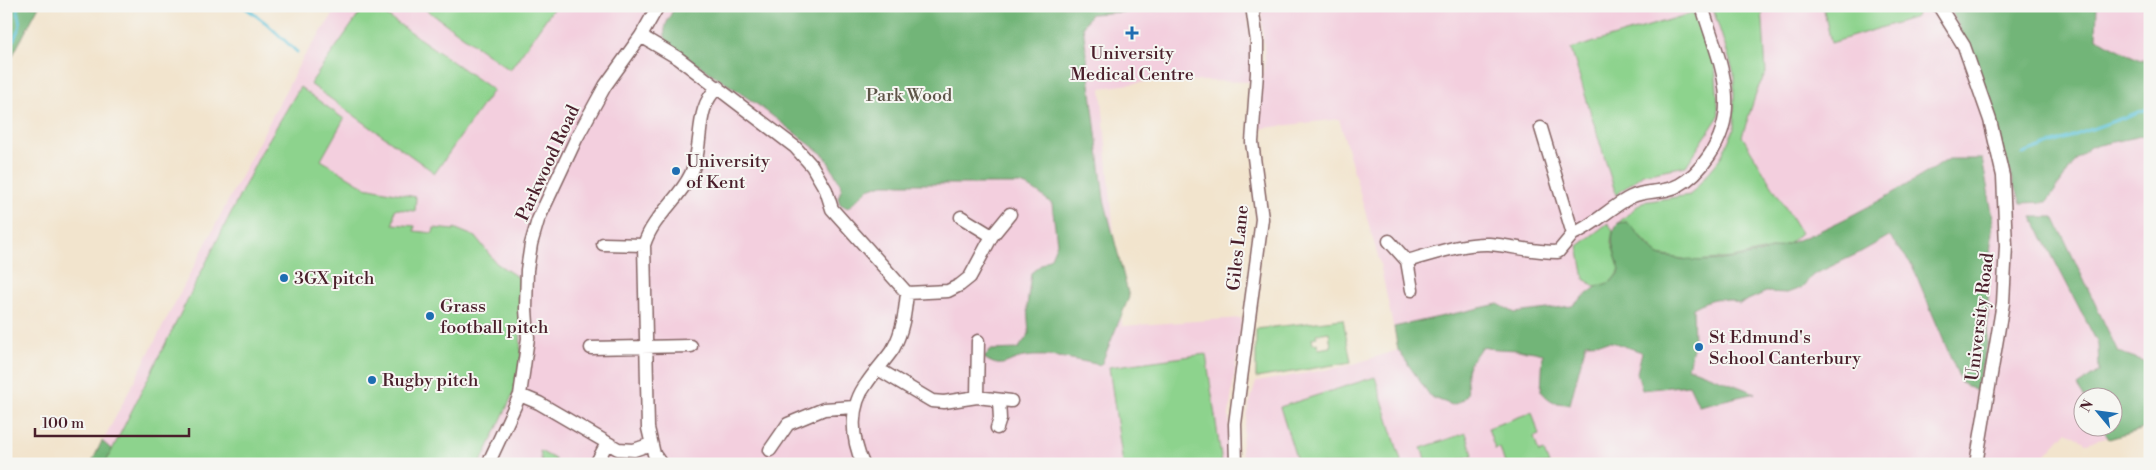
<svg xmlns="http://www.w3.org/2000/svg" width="2156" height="470" viewBox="0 0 2156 470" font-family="'Libre Bodoni',serif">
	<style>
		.built { fill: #f3cfde; fill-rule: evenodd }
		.green { fill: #8dd38d; stroke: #6c795c; fill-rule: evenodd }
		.forest { fill: #72b578; stroke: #5e6a52 }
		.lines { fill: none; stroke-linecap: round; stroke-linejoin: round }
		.stream { stroke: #5dc3da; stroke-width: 3 }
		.minor-casing { stroke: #856464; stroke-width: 15 }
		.minor { stroke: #fff; stroke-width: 12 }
		.poi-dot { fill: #1f6fb2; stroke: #f6f6f2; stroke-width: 2 }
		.labels { text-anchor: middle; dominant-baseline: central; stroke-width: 4; stroke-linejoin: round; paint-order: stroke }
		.poi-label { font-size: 18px; fill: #4a1f2b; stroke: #f6f6f2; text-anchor: start }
		.park-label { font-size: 18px; fill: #5e5548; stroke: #f6f6f2 }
		.street-label { font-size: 18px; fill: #4a1f2b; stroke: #f6f6f2 }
	</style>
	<rect width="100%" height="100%" fill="#f6f6f2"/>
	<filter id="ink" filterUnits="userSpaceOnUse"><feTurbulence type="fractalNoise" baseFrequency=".02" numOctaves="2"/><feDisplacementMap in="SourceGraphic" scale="10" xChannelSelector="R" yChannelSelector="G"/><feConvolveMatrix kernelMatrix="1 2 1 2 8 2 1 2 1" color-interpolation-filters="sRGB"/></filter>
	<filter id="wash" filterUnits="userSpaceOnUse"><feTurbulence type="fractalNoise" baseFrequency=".0096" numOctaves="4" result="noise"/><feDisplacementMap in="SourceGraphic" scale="20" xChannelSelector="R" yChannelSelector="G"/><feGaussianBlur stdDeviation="1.12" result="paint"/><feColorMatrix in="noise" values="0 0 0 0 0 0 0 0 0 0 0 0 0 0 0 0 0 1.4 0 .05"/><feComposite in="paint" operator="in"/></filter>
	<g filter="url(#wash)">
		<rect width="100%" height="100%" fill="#f2e4cd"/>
		<path class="built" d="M339,6H1247L1252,64L1250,82L1161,80L1101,88L1122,326L1242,318L1229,415V464H91L301,61Z
			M1260,6H2150V427L2086,443L2067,431L2037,464H1243L1241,448L1247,412L1256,382L1347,366L1398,350L1380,264L1339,119L1256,129L1265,58ZM2084,398H2114V428H2084Z"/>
		<path class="green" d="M365,6H373L493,90L435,173L310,84Z
			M421,6H555L510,70Z
			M1712,6H1762L1766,73L1758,88L1742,136L1801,233L1787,245L1733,258L1695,261L1658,255L1627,222L1618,223L1642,202L1690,195L1720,159L1734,129V73Z
			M1823,6H1919L1916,17L1831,43Z
			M1693,13L1715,64L1719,116L1686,166L1643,174L1616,195L1571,49Z
			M300,87L344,119L321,160L365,187L416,197L415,211L395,209L393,224L415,226L414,231L433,233L434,228L454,230V228L476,237L496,263L519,278L521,358L515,390L480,464H105L262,151Z
			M1608,223L1613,230L1611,242L1620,270L1611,282L1596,287L1584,279L1578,246Z
			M1343,319L1351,362L1256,378V329ZM1329,332L1331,347L1318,349L1317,343L1313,344L1312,338L1317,337L1316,334Z
			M1206,354L1222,464H1123L1109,367Z
			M1375,377L1402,464H1298L1280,407Z
			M1532,412L1539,435L1534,437L1539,453L1544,451L1549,464H1505L1500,448L1495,449L1488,428Z
			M1466,433L1473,455L1447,464H1427L1421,448Z
			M540,451L555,459V464H542Z"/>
		<path class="forest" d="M6,6H39L6,68Z
			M675,6H1215L1091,14L1083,26L1104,199L1129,297L1101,365C1075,360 1050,353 1024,357C1006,360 1003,371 984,358L990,350L1018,349L1029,334L1027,306L1031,273L1051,257L1057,243L1052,204C1041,195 1033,187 1019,184H883L868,189L848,208L840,204L838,198L842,187L825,156L758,105L669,45C659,31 669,19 675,6Z
			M1949,6H2097L2096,38L2138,59L2150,62V134L2090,147L2077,159L2047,202L2021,203L1959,27Z
			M1949,159H1982L1993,217L1989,269L1987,345L1976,391L1961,382L1912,265L1889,236L1859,253L1813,275L1801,288L1787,293L1766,292L1739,304C1718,295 1712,298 1693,308L1694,345L1688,367L1755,393L1699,406L1689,385L1642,390L1637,373L1642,352L1612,342L1586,343L1570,404C1556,404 1550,402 1541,391L1543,354C1523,348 1502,351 1481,347C1478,353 1472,359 1469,365C1461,384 1479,396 1452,405L1431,397L1398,350L1394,327L1498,304L1515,313L1572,306L1596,287L1611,282L1620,271C1616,253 1606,239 1618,223L1627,222C1636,230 1650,250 1659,255C1665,258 1675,257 1681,259C1766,273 1879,202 1949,159Z
			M2032,217H2054L2118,352L2150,363V427L2109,439L2102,428H2114V398L2084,397L2077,386L2099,371L2098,344Z
			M102,441L112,450L105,464H91Z"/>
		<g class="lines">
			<path class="stream" d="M243,6L266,23L297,52
				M6,46L13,41L20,26L17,6
				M2023,154L2150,108"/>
		</g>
	</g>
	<g filter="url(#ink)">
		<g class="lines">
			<g class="minor-casing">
				<path id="minor" d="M1939,6L1964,46L1990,120L2003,176L2006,246L2003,303L1976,464
					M641,36L678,58L795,147L812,166L826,190L832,209L907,293C905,313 903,331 893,349C885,361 875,371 867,383C849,406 851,438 863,464
					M961,217L992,236
					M1573,234C1595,225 1610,207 1631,197C1646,189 1664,194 1679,185C1692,178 1701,168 1709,156C1744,105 1717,58 1702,6
					M1389,241L1407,261
					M603,244L644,245
					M1412,290L1407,261C1433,254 1462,243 1489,244C1513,246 1532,252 1558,252L1573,234L1541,128
					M907,293L948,291L960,285L970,277L992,236L1010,214
					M591,348L691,346
					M878,369L932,401L944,402L977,397L1011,401
					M520,395L539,403L618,449L634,450L651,444
					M977,397L978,341
					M997,428L1000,419L999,400
					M770,450L788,424L824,409L855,407
					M488,464L520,395L528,338L526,309L527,270L531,244L538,220L576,139L605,86L641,36L658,6
					M596,464L607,443
					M661,464L654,454L648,428L644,245C653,216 679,200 691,174C705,143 693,110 718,87
					M1236,464L1235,424L1262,219L1252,142L1257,73V42L1252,6"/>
			</g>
			<use href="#minor" class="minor"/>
		</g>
	</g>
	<g class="poi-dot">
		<path d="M1129.5 25.5h5v5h5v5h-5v5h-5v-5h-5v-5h5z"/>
		<circle cx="676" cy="171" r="5"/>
		<circle cx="284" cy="278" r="5"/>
		<circle cx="430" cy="316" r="5"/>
		<circle cx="1699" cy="347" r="5"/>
		<circle cx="372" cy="380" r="5"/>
	</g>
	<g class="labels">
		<g class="poi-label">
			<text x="1132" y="53" text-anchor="middle">University<tspan x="1132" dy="21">Medical Centre</tspan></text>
			<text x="686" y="161">University<tspan x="686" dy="21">of Kent</tspan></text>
			<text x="294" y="278">3GX pitch</text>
			<text x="440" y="306">Grass<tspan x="440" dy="21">football pitch</tspan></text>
			<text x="1709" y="337">St Edmund's<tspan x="1709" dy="21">School Canterbury</tspan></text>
			<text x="382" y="380">Rugby pitch</text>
		</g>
		<g class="park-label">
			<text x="909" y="95">Park Wood</text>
		</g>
		<g class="street-label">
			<text transform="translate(548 163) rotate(-65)">Parkwood Road</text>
			<text transform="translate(1238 248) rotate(-84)">Giles Lane</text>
			<text transform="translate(1980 317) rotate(-83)">University Road</text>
		</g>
	</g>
	<rect width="2156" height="470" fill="none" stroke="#f6f6f2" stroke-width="25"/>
	<g transform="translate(2098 412) rotate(299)"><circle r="24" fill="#f6f6f2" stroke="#b1a0a2"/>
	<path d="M0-4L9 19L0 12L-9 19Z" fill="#1f6fb2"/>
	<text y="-8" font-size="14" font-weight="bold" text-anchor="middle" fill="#4a1f2b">N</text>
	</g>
	<path d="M35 428v8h154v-8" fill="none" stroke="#4a1f2b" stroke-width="2.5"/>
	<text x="42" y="428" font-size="15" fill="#4a1f2b" stroke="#f6f6f2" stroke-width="4" paint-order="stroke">100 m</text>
</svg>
